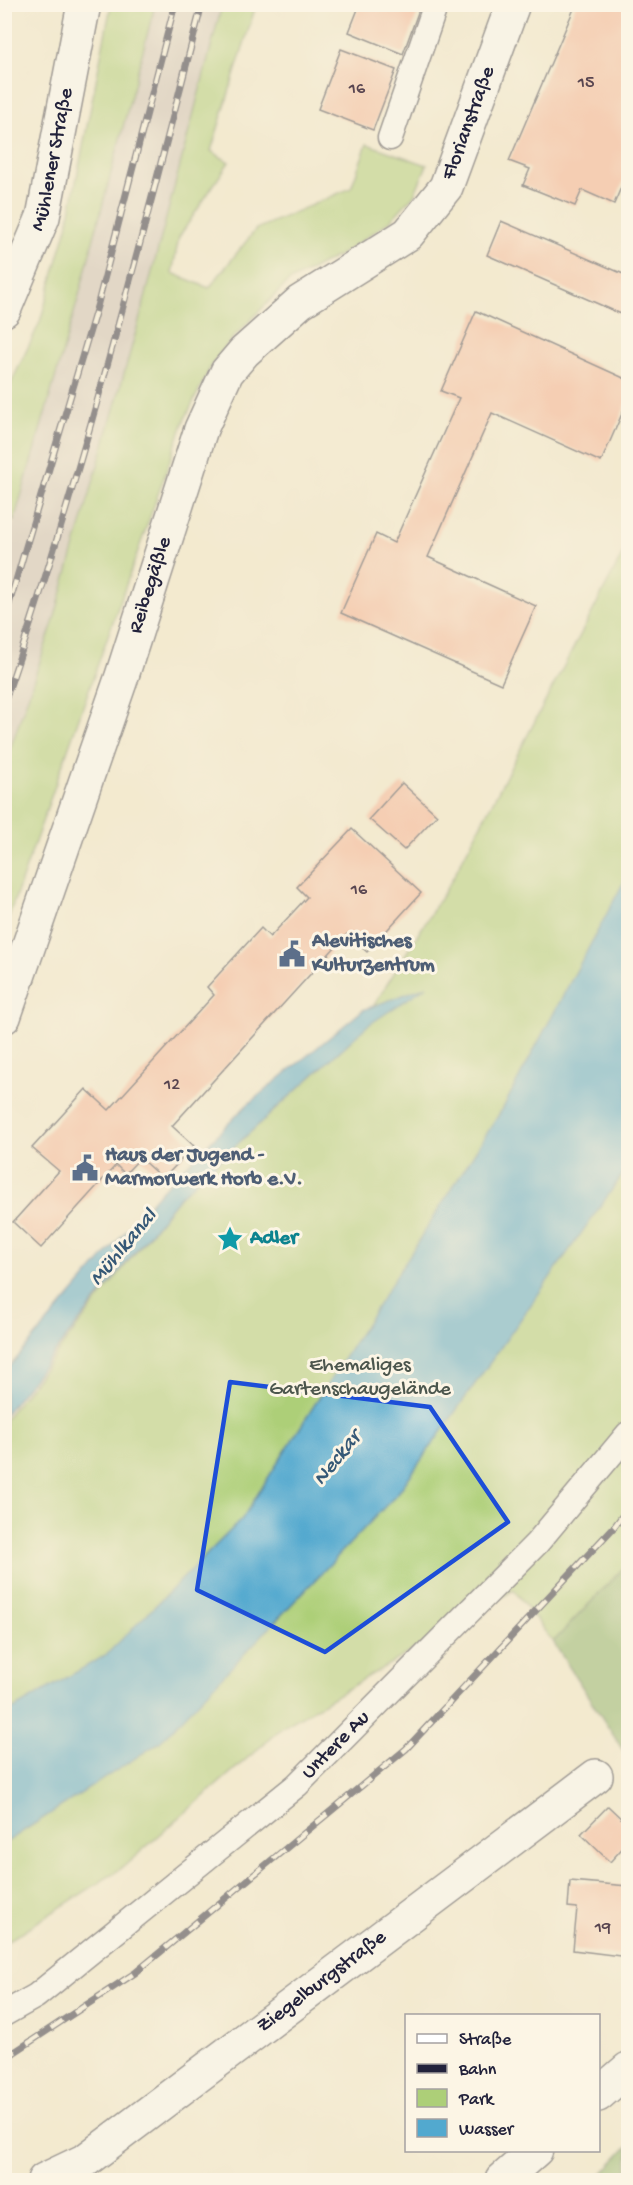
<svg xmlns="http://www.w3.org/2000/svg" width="633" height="2185" viewBox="0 0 633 2185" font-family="'Gochi Hand',sans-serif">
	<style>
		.industrial { fill: #cec1ba }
		.green { fill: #adcf78; stroke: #68785a; stroke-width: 1.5 }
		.forest { fill: #8ab268; stroke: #566a52; stroke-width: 1.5 }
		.water { fill: #52a9cf; stroke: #3a6685; stroke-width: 1.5 }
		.building { fill: #f8ad91 }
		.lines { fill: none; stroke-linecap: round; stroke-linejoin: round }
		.service-casing { stroke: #414051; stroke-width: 27 }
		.minor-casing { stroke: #414051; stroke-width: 36 }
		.secondary-casing { stroke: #414051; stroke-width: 36 }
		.primary-casing { stroke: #414051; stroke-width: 36 }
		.service { stroke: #fff; stroke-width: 24 }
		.minor { stroke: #fff; stroke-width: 33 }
		.secondary { stroke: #fff; stroke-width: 33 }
		.primary { stroke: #fff; stroke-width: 33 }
		.rail-casing { stroke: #22223b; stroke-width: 7 }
		.rail { stroke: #fcf5e5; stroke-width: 4.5; stroke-dasharray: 14; stroke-linecap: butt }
		.marked { fill: none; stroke: #1d4ed8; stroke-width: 4.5; stroke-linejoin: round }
		.labels { text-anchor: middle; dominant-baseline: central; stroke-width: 6; stroke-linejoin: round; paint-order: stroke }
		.number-label { font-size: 18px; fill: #584550 }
		.street-label { font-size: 21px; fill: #22223b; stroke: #fcf5e5 }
		.service-label { font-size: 21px; font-weight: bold; fill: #4e5e75; stroke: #fcf5e5; text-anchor: start }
		.culture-label { font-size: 21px; font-weight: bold; fill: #0d838f; stroke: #fcf5e5; text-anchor: start }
		.park-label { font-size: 21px; fill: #4c564d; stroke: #fcf5e5 }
		.water-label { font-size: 22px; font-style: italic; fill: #355876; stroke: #fcf5e5 }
	</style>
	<rect width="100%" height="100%" fill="#fcf5e5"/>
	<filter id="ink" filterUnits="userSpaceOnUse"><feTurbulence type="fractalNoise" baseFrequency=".0167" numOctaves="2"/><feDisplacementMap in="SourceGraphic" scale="12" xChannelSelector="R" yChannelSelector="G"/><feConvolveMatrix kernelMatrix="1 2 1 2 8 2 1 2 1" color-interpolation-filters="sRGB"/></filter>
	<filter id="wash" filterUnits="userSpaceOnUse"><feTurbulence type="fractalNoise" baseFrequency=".008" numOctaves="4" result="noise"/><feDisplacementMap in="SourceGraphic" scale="24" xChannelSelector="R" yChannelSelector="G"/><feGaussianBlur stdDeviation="1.35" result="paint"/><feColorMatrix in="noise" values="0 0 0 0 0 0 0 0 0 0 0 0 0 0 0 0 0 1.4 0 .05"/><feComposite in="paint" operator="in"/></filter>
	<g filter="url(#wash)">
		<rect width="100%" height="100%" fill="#f3eacf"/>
		<path class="industrial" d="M155,5H222L141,314L53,623L5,764V553L78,299Z"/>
		<path class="green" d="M111,5H155L78,299L14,521L5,510V396L40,322L67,227Z
			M222,5H256L211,151L229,162L179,237L172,273L209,288L256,229L351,188L367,144L427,165L414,195L390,221L345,252L288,282L231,340L212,364L184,421L5,927V764L53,623L141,314Z
			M628,544V1563L553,1642L514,1590L283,1727L122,1868L5,1943V1419L179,1197L353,1039L450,883Z"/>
		<path class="forest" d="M628,1563V1758L553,1642Z
			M628,2146V2180H596Z"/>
		<path class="water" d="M628,874V1167L398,1493L160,1742L5,1843V1714L107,1654L242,1519L503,1108Z
			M427,986L367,1026L179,1197L5,1414V1372L157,1195L247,1105L363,1010Z"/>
		<g id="blocks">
			<path class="building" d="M360,4H421L403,54L349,32Z
				M576,4H628V171L614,204L582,190L575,206L523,185L530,169L509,161Z
				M341,49L396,70L373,130L318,109Z
				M501,221L628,276V317L487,255Z
				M476,311L628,380V400L601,462L492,413L428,557L536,606L501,684L341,613L376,534L394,543L459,398L441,391Z
				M402,783L437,815L404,850L369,819Z
				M352,829L421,893L367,952L347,934L172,1126L194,1146L163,1179L140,1158L125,1174L116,1165L41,1248L13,1222L59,1171L32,1148L86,1089L109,1110L214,995L207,987L261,928L270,937L307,897L297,887Z
				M608,1806L628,1825V1842L610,1862L581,1834Z
				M570,1881L628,1886V1957L573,1950L577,1908L568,1907Z"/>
		</g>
	</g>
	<g filter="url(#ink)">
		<use href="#blocks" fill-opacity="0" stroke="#414051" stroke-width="1.5"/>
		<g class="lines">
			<g class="service-casing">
				<g id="service">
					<path d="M390,138L436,4"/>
					<path id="s1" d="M4,2014L36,1996L297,1785L537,1543L628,1434"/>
				</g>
			</g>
			<g class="minor-casing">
				<g id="minor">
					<path id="s2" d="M4,1017L121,679L201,429L227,372L244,352L300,302L408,234L446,187L513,4"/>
					<path id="s3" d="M44,2180L86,2160L596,1776"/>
				</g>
			</g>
			<g class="secondary-casing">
				<g id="secondary">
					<path id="s4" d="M4,310L43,217L84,4"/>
				</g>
			</g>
			<g class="primary-casing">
				<path id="primary" d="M598,2095L628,2069
					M502,2180L536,2150"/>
			</g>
			<use href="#service" class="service"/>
			<use href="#minor" class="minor"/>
			<use href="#secondary" class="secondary"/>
			<use href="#primary" class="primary"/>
			<g class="rail-casing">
				<path id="rail" d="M4,621L98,303L175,4
					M4,703C83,474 141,239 202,4
					M4,2059L135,1973L406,1749L614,1527L628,1508"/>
			</g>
			<use href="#rail" class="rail"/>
		</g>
	</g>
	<path d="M0 0H633V2185H0ZM230,1382L430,1407L508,1522L325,1652L197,1590Z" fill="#f3eacf" fill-opacity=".55" fill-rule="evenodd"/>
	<path class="marked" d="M230,1382L430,1407L508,1522L325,1652L197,1590Z"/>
	<defs>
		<g id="civic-bare" transform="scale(2.07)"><path d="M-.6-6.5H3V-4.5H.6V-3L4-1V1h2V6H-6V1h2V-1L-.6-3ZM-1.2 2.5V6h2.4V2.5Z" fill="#5c6f8a" stroke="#fcf5e5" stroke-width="2.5" paint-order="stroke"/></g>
		<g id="sight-bare" transform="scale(2.07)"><path d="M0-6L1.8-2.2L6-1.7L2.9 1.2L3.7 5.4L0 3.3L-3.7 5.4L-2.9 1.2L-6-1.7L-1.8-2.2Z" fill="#0f9aa8" stroke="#fcf5e5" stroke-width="2.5" paint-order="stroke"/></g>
	</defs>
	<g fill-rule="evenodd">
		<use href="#civic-bare" x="292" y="954"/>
		<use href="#civic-bare" x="85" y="1168"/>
		<use href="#sight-bare" x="230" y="1239"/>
	</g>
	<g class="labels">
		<g class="number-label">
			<text x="586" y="83">15</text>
			<text x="357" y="89">16</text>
			<text x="359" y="890">16</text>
			<text x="172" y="1085">12</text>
			<text x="603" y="1928">19</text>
		</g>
		<g class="street-label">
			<text stroke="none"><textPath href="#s2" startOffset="1040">Florianstraße</textPath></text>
			<text stroke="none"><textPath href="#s4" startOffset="159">Mühlener Straße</textPath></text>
			<text stroke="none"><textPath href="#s2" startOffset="456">Reibegäßle</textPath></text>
			<text stroke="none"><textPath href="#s1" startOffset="428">Untere Au</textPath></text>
			<text stroke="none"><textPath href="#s3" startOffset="342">Ziegelburgstraße</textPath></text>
		</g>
		<g class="service-label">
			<text x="312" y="942">Alevitisches<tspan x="312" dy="24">Kulturzentrum</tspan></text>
			<text x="105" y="1156">Haus der Jugend -<tspan x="105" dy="24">Marmorwerk Horb e.V.</tspan></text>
		</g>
		<g class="culture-label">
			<text x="250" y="1239">Adler</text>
		</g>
		<g class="park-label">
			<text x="360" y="1366">Ehemaliges<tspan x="360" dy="24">Gartenschaugelände</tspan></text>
		</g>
		<g class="water-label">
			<text transform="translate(124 1248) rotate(-50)">Mühlkanal</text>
			<text transform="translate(338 1459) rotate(-51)">Neckar</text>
		</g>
	</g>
	<rect width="633" height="2185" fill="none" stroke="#fcf5e5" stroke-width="24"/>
	<rect x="405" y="2014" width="195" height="138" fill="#fcf5e5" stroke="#a5a1a1" stroke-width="1.5"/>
	<rect x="417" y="2034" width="30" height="9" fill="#ffffff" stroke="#a5a1a1" stroke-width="1.5"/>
	<text x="459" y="2044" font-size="18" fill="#22223b">Straße</text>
	<rect x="417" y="2064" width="30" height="9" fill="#22223b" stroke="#a5a1a1" stroke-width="1.5"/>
	<text x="459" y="2074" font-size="18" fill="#22223b">Bahn</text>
	<rect x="417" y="2089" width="30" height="18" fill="#adcf78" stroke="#a5a1a1" stroke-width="1.5"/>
	<text x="459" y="2104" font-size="18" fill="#22223b">Park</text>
	<rect x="417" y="2119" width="30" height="18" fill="#52a9cf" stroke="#a5a1a1" stroke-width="1.5"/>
	<text x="459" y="2134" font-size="18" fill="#22223b">Wasser</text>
</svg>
